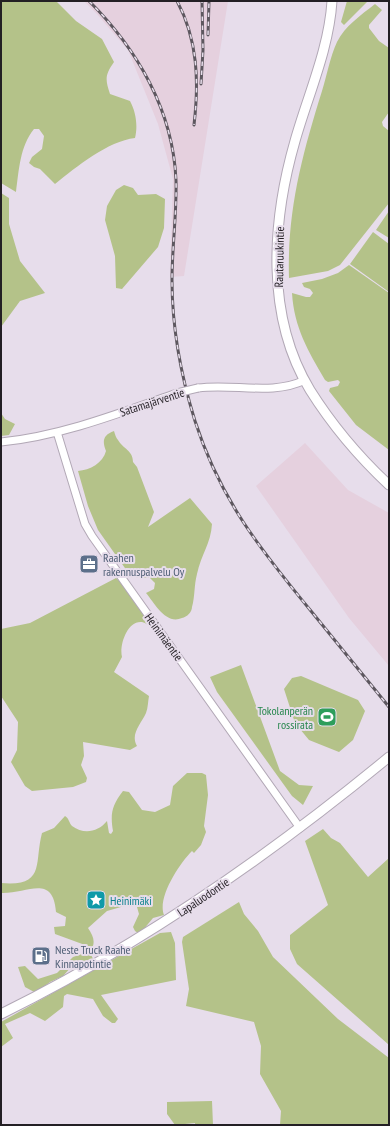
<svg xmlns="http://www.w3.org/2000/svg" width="390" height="1126" viewBox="0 0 390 1126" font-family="'PT Sans Narrow',sans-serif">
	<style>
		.industrial { fill: #e5d0de }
		.green { fill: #b4c289 }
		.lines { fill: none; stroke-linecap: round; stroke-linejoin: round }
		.minor-casing { stroke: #b2a8b6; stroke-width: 9 }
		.major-casing { stroke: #b2a8b6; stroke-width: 11 }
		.minor { stroke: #fff; stroke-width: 7 }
		.major { stroke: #fff; stroke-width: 9 }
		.rail-casing { stroke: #5d575f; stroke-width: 3 }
		.rail { stroke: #e7ddeb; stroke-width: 1.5; stroke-dasharray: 4.5; stroke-linecap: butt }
		.minor-bridge-casing { stroke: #b2a8b6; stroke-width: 9; stroke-linecap: butt }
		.minor-bridge { stroke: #fff; stroke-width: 7 }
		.labels { text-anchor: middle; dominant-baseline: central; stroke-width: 4; stroke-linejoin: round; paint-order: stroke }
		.street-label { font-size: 12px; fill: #231f24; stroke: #e7ddeb }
		.service-label { font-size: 12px; fill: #4e5e75; stroke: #e7ddeb; text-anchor: start }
		.leisure-label { font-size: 12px; fill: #27864d; stroke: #e7ddeb; text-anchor: end }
		.culture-label { font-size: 12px; fill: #0d838f; stroke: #e7ddeb; text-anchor: start }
	</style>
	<rect width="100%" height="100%" fill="#e7ddeb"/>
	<path class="industrial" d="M84,1H228L184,276L170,277L173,179L158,124L128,50L96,13Z
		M305,443L348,490L389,513V666L349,618L256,486Z"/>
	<path class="green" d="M1,1H56L76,21L102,39L114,62C105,75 105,79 110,94L130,101C136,112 138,126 135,138C108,141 76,167 55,184L40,169L34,167L29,163L32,157L42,149L44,136L39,129H34C20,146 19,170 16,192L1,183Z
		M347,1L367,2L344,25L341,22Z
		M375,4L382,10L369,25V28L379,41L389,48V112L382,122L383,126L389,131V203L340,265L328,271L289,278C287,211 302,155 322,91C327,75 330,57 337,42C345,26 361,15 375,4Z
		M124,185L133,188L138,195L156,194L165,199L164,228L158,247L122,289L116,288L115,256L105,220L107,206L116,190Z
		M1,193L9,198V224L20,261L45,293L20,301L1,327Z
		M389,211V238L376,230Z
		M373,232L389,244V292L350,264Z
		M349,265L389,293V450L356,425L329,391L330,388L338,386L340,382L338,380L328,382L325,380C308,351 294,327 292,293L306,297H310L313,293L310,289L304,287L302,283L322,279L338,273Z
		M1,413L5,419L15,424L9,435L1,436Z
		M114,431C115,434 116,438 118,440C123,449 133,450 133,462L137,467L154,512L148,527L190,498L212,524C211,543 201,555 197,574C194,585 195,596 192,607C192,612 187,617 182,618C166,625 155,604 146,593L154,589L155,583L150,578H132L98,530L88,506L78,471C90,470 103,463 106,451C102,441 103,435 114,431Z
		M116,578L127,587L157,634C153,630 148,623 142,622C127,620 119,646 122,657L114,672L149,696C148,701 148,708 146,713C141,724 130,734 137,746L130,750L83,742L84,756L81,765L87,778L86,782L73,787L32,791L25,786L11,762L17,750L18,722L1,696V629L30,623Z
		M241,665L280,771L299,785L313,786L303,805L292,796L217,692L210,677Z
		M301,676L358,700L365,711L353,740L339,752L309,740L295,723L284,689L292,678Z
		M187,773H202L206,775L208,795L204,826L206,832L201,845L194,853L192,851C179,864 157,898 164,915L153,918L143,930L138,933L135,931L133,927L139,914L137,907H121L107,911L88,928C94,937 96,943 90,952L93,959L73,965L63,976L50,982L36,993L25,987L18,967L25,966L38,979L57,973L73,957L82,954L85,945L55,934L54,927L65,926L66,917L56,912C53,873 27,894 1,893V883C46,887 34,863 42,833L54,828L65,816C69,818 69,823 72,826C84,835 98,832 107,821L109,833L111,834L113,831C110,814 112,805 123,791L129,792L142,810L155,812L170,805L173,786Z
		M323,829L331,838L340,843L368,877L389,858V1045L297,964L290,949V935L328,905L305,841Z
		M239,902L244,914L258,931L273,957L338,1019L389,1058V1125H280L281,1111L260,1074L261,1046L254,1022L186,1006L189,989L182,942L183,937Z
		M171,932L175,943L176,980L101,995L118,1019L115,1023H112L103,1016L93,999L67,994L64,996L63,1007L45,1021L30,1013L5,1024L13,1038L1,1047V1022L160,933Z
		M212,1101L213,1125H195V1123L175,1125L167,1114V1102Z"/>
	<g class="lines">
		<g class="minor-casing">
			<path id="minor" d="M198,388C233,383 272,396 305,380
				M57,432L85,524L92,536L300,828
				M1,442C61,436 120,413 177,393"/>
		</g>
		<g class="major-casing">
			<path id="major" d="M332,1C329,49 308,95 295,141C272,221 265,316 310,390C332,425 359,457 389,485
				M1,1014C141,945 269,856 389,757"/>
		</g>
		<use href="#minor" class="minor"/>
		<use href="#major" class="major"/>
		<g class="rail-casing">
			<path id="rail" d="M89,1C137,49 173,110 176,180C177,213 172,246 172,280C172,327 181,376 195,421C220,499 260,549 311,611C337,643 363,675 389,707
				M177,1C198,40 199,82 194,125
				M208,35L209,1
				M201,84L203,50L202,1"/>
		</g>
		<use href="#rail" class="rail"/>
		<g class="minor-bridge-casing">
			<path id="minor-bridge" d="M177,393L198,388"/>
		</g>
		<use href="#minor-bridge" class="minor-bridge"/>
	</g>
	<defs>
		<g id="office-square" transform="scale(1)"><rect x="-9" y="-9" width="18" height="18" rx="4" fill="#5c6f8a" stroke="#e7ddeb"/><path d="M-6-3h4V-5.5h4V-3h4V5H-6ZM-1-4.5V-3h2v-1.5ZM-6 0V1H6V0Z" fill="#fff"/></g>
		<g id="stadium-square" transform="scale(1)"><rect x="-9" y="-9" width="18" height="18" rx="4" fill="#2e9e5b" stroke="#e7ddeb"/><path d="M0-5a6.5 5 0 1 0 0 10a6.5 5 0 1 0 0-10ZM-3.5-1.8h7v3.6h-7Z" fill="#fff"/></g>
		<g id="sight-square" transform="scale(1)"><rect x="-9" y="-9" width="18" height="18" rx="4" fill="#0f9aa8" stroke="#e7ddeb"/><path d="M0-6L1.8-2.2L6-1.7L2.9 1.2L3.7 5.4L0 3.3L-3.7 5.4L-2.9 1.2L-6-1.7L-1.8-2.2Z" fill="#fff"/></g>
		<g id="fuel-square" transform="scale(1)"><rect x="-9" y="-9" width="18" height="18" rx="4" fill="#5c6f8a" stroke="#e7ddeb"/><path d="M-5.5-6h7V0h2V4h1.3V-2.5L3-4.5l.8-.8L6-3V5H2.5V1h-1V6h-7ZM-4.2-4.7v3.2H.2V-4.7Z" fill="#fff"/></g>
	</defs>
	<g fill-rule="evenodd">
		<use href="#office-square" x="89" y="564"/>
		<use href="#stadium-square" x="327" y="717"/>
		<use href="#sight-square" x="96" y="900"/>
		<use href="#fuel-square" x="41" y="956"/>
	</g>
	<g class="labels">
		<g class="street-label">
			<text transform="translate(279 257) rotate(-89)">Rautaruukintie</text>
			<text transform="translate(152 402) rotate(-18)">Satamajärventie</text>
			<text transform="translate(164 637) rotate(54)">Heinimäentie</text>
			<text transform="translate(203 897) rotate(-34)">Lapaluodontie</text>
		</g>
		<g class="service-label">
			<text x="103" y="557">Raahen<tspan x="103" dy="14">rakennuspalvelu Oy</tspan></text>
			<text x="55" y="949">Neste Truck Raahe<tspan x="55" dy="14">Kinnapotintie</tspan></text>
		</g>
		<g class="leisure-label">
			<text x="313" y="710">Tokolanperän<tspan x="313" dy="14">rossirata</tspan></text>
		</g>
		<g class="culture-label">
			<text x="110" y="900">Heinimäki</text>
		</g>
	</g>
	<rect width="390" height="1126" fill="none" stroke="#231f24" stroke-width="4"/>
</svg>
